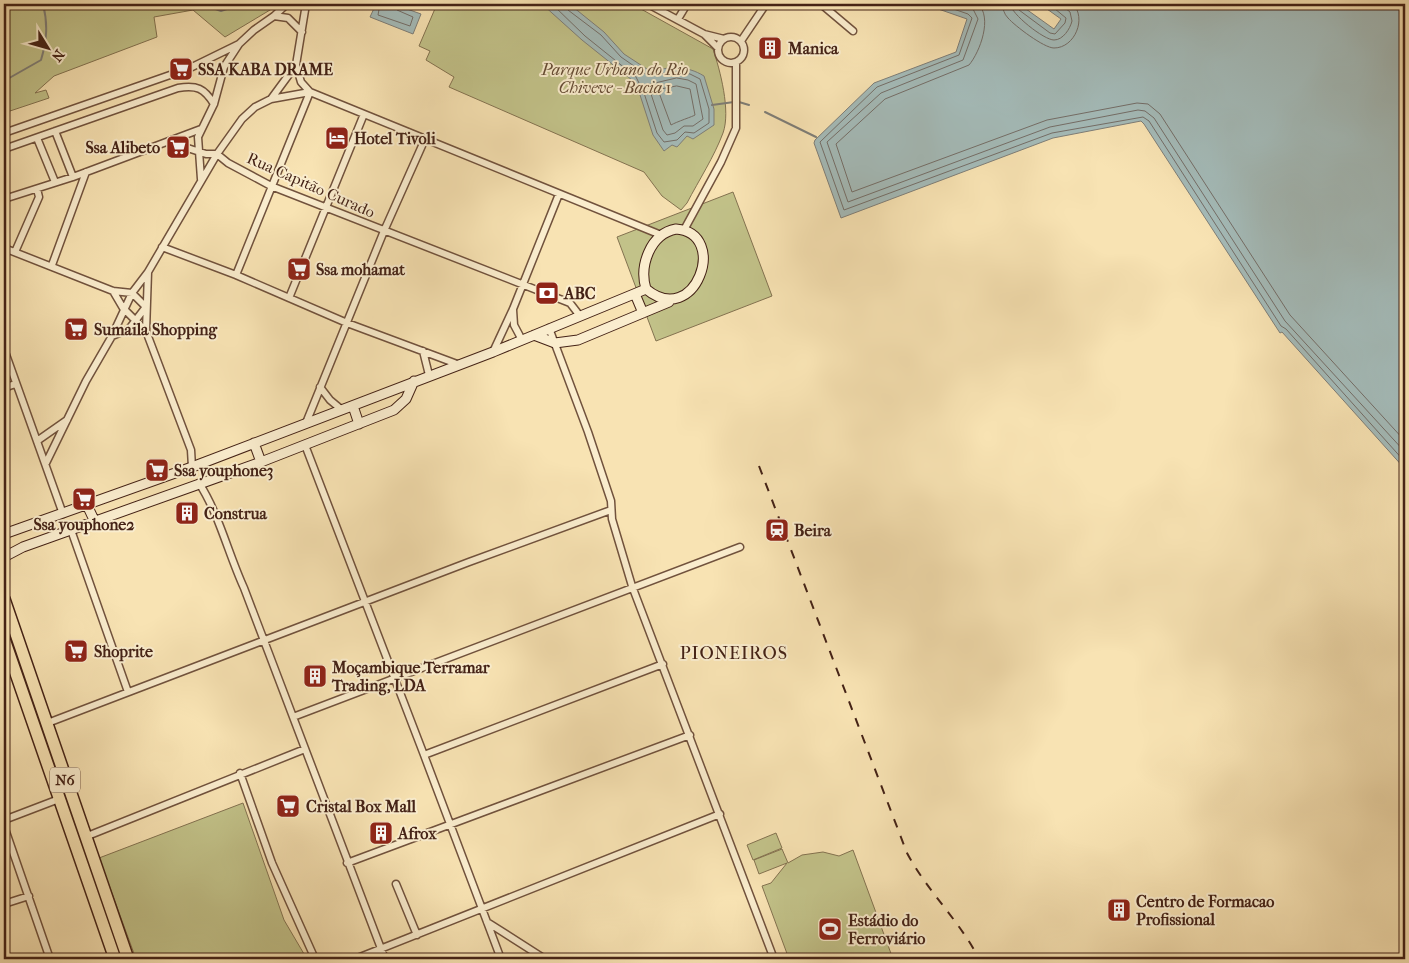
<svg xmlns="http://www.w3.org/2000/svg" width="1409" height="963" viewBox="0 0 1409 963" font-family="'IM FELL French Canon',serif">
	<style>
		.green { fill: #c2c289; stroke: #837250 }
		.water { fill: #a4bbb9; stroke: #7e7e78 }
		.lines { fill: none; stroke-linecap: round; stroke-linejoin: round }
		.shore { stroke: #746e68; stroke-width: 1 }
		.stream { stroke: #7e7e78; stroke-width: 2 }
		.street-casing { stroke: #71523d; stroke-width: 9 }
		.secondary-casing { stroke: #442216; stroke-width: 11 }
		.highway-casing { stroke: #442216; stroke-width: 14 }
		.street { stroke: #faedce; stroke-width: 6 }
		.secondary { stroke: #faedce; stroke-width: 9 }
		.highway { stroke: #f8e3b3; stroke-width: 11 }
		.rail { stroke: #442216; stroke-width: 2; stroke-dasharray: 9 9; stroke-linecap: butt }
		.labels { text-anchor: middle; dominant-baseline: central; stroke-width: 4; stroke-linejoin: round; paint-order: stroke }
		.shield { fill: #faedce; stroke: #7b5f4d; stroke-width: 1 }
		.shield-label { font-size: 15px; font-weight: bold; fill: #442216 }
		.poi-label { font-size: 16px; font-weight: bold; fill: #442216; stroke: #faedce; text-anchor: start }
		.park-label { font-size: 16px; font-style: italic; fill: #644a33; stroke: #faedce }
		.street-label { font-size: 16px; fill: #442216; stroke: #faedce }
		.neighbourhood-label { font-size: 18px; letter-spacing: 1px; fill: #442216; stroke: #faedce }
	</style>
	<rect width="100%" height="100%" fill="#f8e3b3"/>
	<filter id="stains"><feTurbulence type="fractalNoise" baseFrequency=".004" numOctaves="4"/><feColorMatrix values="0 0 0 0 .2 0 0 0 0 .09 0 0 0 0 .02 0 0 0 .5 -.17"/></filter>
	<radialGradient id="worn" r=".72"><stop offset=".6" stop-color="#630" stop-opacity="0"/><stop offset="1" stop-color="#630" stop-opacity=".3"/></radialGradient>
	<path class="green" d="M4,4H280L225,37L193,10L154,17L157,37L54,76L35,93L46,90L49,98L4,113Z
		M437,4H632L713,49C720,70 731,111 723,133C714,157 699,180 687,203L681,210L662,196L644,172L449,87L454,77L426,60L430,51L419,46Z
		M733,192L772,296L656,341L617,237Z
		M243,803L284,920L307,959H136L99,858Z
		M776,833L782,848L753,860L747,845Z
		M782,849L788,863L802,855L823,852L839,856L853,850L893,959H789L762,886L771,883L787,863L759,874L754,860Z"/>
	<path class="water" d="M376,4H393L421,14L413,34L370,17Z
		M542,4H567L573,7L604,32L624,54L650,71C671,67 686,65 704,76L714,109V125L693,139L687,136L677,147L672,145L664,151L653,135L640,95L632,80L582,40Z
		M924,4H1019L1054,29L1061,19L1040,4H1405V469L1282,332L1280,333L1144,124L1141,121L1053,138L841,218L814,143L815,140L874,83L956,52L967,19Z"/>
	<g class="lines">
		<path class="shore" d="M380,4L378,15L410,26L413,17L397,10L394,4
			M552,4L585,36L636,77L644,93L657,133L664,142L677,140L685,132L694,133L709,123V109L700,79L690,74L677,72L647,75L621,57L601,35L568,10L566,4
			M939,4L968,14L972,18L959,55L877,87L820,142L844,210L1052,133L1143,117L1149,121L1281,326L1286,329L1405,462
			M958,4L973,9L978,19L963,60L881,93L827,142L848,202L1050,127L1138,110L1145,111L1154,118L1285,321L1405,452
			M978,4C993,17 980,52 969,65L885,99L836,144L852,192L1047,120L1137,103L1148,104L1160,114L1290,315L1405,441
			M1002,4C1003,9 1004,14 1008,18C1015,26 1044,48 1054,48C1075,48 1087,18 1073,4
			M1010,4C1011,14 1044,40 1054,40C1063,40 1070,29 1072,21L1070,12L1060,4
			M1016,4L1019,10L1050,33L1055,34L1065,23L1066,18L1049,4
			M677,78L688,80L696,84L703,119L693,126H684L675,133L667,135L663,130L648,85Z
			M677,86L690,89L695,115C694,116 676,122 671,125L658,90Z"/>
		<path class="stream" d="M202,4L221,11L241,4
			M4,81L41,60C47,40 48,24 43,4
			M739,102L749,105
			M712,105L734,102
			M765,112L816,137"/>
		<g class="street-casing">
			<path id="street" d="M648,4L704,34L724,39
				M821,4L853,31
				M274,16L288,18L302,32
				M678,19L687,4
				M705,35L718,48
				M718 50a13 13 0 1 1 26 0a13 13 0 1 1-26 0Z
				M741,41L766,4
				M296,65L301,82L310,92L661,235
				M271,99L310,92
				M55,131L73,177
				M4,133L190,68L239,44
				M37,138L55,182
				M169,142L206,154H217
				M4,149L178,88C197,85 204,88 214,104
				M217,154L228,163L271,186L570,303L580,316
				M201,179L198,137L214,104L224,67L239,44L254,30L274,16L287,4
				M4,199L73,177L201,129
				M684,230L721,162L736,128V62
				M162,247L236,275L347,323L457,364
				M4,248L113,291L132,293L146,307
				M15,252L39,197L37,189
				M52,265L86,172
				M148,272L146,331L191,450L192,467
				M236,275L310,92
				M113,291L123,308L146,331
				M289,298L364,114
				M513,310L514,325L522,340
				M549,328L588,432L611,501L612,519L632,586L774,959
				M112,336L129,329L145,308
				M4,349L63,514
				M423,351L429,375
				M493,352L513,309L559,194
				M320,387L330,400L342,410
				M4,388L15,384
				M306,423L384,231L425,139
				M37,441L67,420
				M305,445L424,755
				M46,463L86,381L112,336L132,293L148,272L217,154L242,119L255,107L271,99L296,65L306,4
				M199,483C219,514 228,553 244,588L385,959
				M71,530L128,692
				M293,717L740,547
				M45,724L469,562L611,510
				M240,773L272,863L315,959
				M4,820L59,799
				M4,826L50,959
				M85,837L305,749
				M347,863L690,735
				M396,884L417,935
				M4,904L29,896
				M487,922L545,959
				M355,959L720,814
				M501,959L424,755L663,664"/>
		</g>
		<g class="secondary-casing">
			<path id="secondary" d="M676,229C730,233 695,330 646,289C639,266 650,234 676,229Z
				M635,294L643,313
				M534,335L555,343L578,340L669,302
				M353,406L359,424
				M254,443L261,462
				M87,505L95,522
				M4,534L192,467L493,352L646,289
				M4,557L23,547L261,462L394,410L406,399L414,381"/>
		</g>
		<g class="highway-casing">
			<path id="highway" d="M4,599L128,959
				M4,639L115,959"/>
		</g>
		<use href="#street" class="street"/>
		<use href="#secondary" class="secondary"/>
		<use href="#highway" class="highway"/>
		<path class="rail" d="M759,466L907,853C927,891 960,921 979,959"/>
	</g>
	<defs>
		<g id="building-square" transform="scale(1.25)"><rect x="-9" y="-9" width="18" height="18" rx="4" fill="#8f2418" stroke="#faedce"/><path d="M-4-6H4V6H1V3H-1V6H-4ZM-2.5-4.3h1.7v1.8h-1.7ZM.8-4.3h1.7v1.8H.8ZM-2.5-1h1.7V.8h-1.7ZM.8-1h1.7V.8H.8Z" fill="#fff"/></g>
		<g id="supermarket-square" transform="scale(1.25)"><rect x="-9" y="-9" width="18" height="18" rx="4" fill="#8f2418" stroke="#faedce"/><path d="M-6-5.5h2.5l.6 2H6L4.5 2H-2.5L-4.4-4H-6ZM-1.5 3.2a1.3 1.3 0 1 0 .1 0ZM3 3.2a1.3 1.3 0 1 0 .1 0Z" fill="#fff"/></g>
		<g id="hotel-square" transform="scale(1.25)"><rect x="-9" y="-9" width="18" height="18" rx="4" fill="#8f2418" stroke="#faedce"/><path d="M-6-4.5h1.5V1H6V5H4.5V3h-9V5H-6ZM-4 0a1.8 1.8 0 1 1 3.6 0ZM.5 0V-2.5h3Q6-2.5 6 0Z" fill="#fff"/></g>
		<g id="bank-square" transform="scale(1.25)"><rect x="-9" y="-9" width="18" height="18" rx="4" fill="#8f2418" stroke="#faedce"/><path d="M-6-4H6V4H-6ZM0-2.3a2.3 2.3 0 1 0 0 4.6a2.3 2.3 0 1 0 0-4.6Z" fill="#fff"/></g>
		<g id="station-square" transform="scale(1.25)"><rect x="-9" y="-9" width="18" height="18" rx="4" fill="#8f2418" stroke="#faedce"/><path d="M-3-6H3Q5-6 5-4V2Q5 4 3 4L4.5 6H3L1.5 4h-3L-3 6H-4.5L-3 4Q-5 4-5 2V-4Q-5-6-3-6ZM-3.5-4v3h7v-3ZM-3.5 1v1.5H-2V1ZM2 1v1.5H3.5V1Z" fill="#fff"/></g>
		<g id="stadium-square" transform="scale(1.25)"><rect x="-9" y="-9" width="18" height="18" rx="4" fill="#8f2418" stroke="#faedce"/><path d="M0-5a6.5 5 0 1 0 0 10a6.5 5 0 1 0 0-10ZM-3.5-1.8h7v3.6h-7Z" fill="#fff"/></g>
	</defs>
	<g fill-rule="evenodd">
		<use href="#building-square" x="770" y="48"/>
		<use href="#supermarket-square" x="181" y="69"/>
		<use href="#hotel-square" x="337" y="138"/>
		<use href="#supermarket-square" x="178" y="147"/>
		<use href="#supermarket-square" x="299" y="269"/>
		<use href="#bank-square" x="547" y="293"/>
		<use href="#supermarket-square" x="76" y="329"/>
		<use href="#supermarket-square" x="157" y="470"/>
		<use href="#supermarket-square" x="84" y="499"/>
		<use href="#building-square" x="187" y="513"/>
		<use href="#station-square" x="777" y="530"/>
		<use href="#supermarket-square" x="76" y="651"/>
		<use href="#building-square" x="315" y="676"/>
		<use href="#supermarket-square" x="288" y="806"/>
		<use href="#building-square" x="381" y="833"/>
		<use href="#building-square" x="1119" y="910"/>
		<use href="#stadium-square" x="830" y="929"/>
	</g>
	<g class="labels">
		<rect class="shield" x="50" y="767.5" width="30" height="25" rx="4"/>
		<g class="shield-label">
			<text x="65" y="780">N6</text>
		</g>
		<g class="poi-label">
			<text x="788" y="48">Manica</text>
			<text x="198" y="69">SSA KABA DRAME</text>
			<text x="354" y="138">Hotel Tivoli</text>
			<text x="160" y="147" text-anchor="end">Ssa Alibeto</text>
			<text x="316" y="269">Ssa mohamat</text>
			<text x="564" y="293">ABC</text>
			<text x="94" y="329">Sumaila Shopping</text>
			<text x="174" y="470">Ssa youphone3</text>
			<text x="204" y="513">Construa</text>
			<text x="84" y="524" text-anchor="middle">Ssa youphone2</text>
			<text x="794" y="530">Beira</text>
			<text x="94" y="651">Shoprite</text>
			<text x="332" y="667">Moçambique Terramar<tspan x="332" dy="18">Trading, LDA</tspan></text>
			<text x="306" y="806">Cristal Box Mall</text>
			<text x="398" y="833">Afrox</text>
			<text x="1136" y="901">Centro de Formacao<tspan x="1136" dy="18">Profissional</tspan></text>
			<text x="848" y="920">Estádio do<tspan x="848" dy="18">Ferroviário</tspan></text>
		</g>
		<g class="park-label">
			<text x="615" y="69">Parque Urbano do Rio<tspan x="615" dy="18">Chiveve - Bacia 1</tspan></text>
		</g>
		<g class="street-label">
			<text transform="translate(311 185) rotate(24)">Rua Capitão Curado</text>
		</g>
		<g class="neighbourhood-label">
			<text x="734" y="653">PIONEIROS</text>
		</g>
	</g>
	<rect width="1409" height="963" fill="none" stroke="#f8e3b3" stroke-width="20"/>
	<rect x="5" y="5" width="1399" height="953" fill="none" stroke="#442216" stroke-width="2.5"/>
	<rect x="10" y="10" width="1389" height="943" fill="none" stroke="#442216"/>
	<g transform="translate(48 48) rotate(127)" stroke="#faedce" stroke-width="4" paint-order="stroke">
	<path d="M0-4L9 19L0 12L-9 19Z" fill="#442216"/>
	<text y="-8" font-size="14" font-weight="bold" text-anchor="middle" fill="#442216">N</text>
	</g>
	<rect width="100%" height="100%" filter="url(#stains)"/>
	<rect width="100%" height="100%" fill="url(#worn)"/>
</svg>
